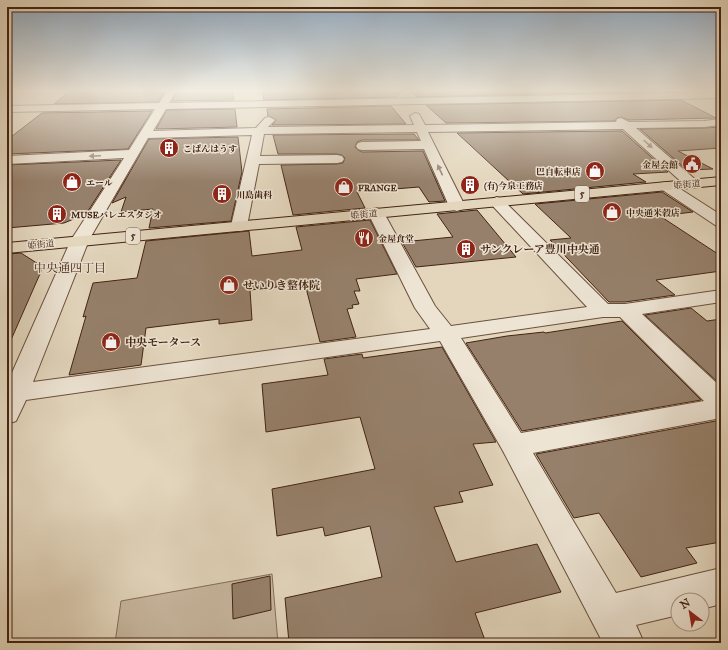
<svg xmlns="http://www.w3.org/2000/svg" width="728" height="650" viewBox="0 0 728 650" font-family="'IM FELL Great Primer','Noto Serif JP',serif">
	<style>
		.green { fill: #c8b8a0; stroke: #866e59 }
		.building { fill: #96806b; stroke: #432312 }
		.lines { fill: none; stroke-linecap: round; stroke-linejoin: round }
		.street-casing { stroke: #6b503d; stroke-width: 2 }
		.primary-casing { stroke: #432312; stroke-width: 2 }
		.street { fill: #ede4d4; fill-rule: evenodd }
		.primary { fill: #e3d6bd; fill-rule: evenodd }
		.oneway { fill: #988473 }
		.labels { text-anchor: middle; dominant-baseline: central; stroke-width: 3; stroke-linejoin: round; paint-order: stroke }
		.far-poi-label { font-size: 9px; font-weight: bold; fill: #432312; stroke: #ede4d4; text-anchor: start }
		.far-street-label { font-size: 9px; fill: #432312; stroke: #ede4d4 }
		.shield { fill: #ede4d4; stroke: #765d4c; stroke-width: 1 }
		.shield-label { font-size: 10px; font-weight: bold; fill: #432312 }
		.poi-label { font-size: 11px; font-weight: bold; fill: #432312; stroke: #ede4d4; text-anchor: start }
		.neighbourhood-label { font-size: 12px; fill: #432312; stroke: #ede4d4 }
	</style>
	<rect width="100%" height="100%" fill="#e3d6bd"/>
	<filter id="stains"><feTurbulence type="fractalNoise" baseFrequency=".005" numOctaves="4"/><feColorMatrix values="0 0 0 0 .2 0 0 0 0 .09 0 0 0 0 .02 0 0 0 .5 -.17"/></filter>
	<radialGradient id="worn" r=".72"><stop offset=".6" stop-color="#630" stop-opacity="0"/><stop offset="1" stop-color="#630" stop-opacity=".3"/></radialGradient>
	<path class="green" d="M272,574L278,643H115L121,601Z"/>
	<path class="building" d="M155,90H166L158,102L54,104L69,92Z
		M178,90H232L234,100L172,101Z
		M262,90H404L396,97L264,100Z
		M409,90H620L625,92L417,97Z
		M681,100L716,118L629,120L621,117L617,118L615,121L446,123L426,105Z
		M391,106L406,124L272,125L276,120L268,116L267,109Z
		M235,109L237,127L156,129L167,110Z
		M152,111L128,149L7,154V140L42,113Z
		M721,127V148L678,151L713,169L687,170L640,129L704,128Z
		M622,131L668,172L633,174L646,182L523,194L457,133Z
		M414,134L419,140H362L357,142L355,147L358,150L362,152L423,151L445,201L429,202L419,187L357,192L365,208L293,215L281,165L337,164L343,163L345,158L342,155L337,154H278L273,135Z
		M238,137L242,172L231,221L149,228L153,209L121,212L126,197L112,203L149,139Z
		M121,160L86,214L64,223L7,228V165Z
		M662,192L693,212L660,216L721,256V271L656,280L675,295L625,302H609L550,240L571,238L535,204Z
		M477,210L516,257L416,267L402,242L453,237L437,214Z
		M370,220L397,274L356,279L360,291H354L359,304L352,305L353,308L347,309L356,337L320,342L305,284L250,290L252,320L219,324V319L146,328L141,365L69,375L86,316L83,317L93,283L137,278L146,241L249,231L252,256L302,250L296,227Z
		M21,253L43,267L7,349V254Z
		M691,308L707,321L721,319V385L645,315Z
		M622,321L701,400L522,431L466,343L507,336L544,332L545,333Z
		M442,347L496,442L473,444L493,485L459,492L463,502L434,507L456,562L537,544L561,592L475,613L486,643H289L285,598L382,577L370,526L325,536L323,527L277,536L272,489L375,469L360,417L266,432L262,384L328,375L324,359L362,354L363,358Z
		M721,420V542L686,548L697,563L641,577L599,513L574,518L536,454Z
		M270,576L271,610L233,619L232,584Z"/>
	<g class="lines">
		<g class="street-casing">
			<path id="street" d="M168,90H177L169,103L721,92V98L166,109L153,131L256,128L265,118L269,117L275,120L268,127L414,125L410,116L415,113L419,114L425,125L616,122L617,119L621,118L629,122L704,121L721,119V125L704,127L636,128L697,181L699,184L697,187L692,188L687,187L623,129L428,132L465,206L463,209L457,211L451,209L449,206L424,149L362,150L358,149L356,146L358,143L362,142L421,141L417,132L264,134L260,156L337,155L342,156L344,159L342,162L337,163L259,164L247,226L245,230L239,231L233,230L231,226L252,135L148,138L89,240L33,382L430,329L415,308L368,213L370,210L376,208L382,210L384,213L435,306L451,326L587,307L489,202L492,199L497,197L502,199L608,304H625L721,290V302L642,314L721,387V418L533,453L616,593L721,568V604L702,609V600H678V615L636,625L644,643H603L503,451L440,341L26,400L16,421L7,424V384L71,240L124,158L7,164V156L129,150L155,109L7,112V106L159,103ZM603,317H620L704,401L521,433L461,338Z
				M666,182L671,183L721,215V227L715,225L661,189L659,186L661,183Z"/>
		</g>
		<g class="primary-casing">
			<path id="primary" d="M721,177V185L7,253V243Z"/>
		</g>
		<use href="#street" class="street"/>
		<use href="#primary" class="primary"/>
	</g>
	<defs><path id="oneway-solid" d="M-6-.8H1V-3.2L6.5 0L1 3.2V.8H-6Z"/></defs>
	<g class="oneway">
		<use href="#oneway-solid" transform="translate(648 144) rotate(42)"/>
		<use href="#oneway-solid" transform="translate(95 156) rotate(177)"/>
		<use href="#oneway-solid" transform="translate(440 170) rotate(-115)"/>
	</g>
	<linearGradient id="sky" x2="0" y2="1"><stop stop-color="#90a9c0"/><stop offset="0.5" stop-color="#f2ede1"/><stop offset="1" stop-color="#f2ede1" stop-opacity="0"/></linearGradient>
	<rect width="728" height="181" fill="url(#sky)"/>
	<defs>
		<g id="building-disc" transform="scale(1)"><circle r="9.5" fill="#8f2418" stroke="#ede4d4"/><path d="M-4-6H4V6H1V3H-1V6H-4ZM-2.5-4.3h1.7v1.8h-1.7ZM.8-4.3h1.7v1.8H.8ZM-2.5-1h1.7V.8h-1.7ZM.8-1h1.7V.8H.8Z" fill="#fff"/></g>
		<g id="civic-disc" transform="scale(1)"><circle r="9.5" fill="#8f2418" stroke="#ede4d4"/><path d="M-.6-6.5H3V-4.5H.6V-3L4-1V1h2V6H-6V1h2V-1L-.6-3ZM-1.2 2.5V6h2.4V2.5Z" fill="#fff"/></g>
		<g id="shop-disc" transform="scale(1)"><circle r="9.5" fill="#8f2418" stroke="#ede4d4"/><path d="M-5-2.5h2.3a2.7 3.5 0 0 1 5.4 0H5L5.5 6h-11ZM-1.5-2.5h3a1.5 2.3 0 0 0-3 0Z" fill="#fff"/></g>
		<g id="restaurant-disc" transform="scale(1)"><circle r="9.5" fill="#8f2418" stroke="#ede4d4"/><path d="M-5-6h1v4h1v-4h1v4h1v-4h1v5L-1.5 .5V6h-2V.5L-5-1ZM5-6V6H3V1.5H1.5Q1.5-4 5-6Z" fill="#fff"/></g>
	</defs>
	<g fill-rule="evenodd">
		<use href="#building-disc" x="169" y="148"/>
		<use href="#civic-disc" x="692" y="164"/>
		<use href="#shop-disc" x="595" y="171"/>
		<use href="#shop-disc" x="72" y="182"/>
		<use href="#building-disc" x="470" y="185"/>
		<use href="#shop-disc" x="344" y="187"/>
		<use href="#building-disc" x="222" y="194"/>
		<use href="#shop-disc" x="612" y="212"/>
		<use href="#building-disc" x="57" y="214"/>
		<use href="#restaurant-disc" x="364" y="238"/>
		<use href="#building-disc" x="466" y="249"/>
		<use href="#shop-disc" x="229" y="285"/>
		<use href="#shop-disc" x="111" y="342"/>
	</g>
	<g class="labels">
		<g class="far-poi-label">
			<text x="183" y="148">こぱんはうす</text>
			<text x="678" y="164" text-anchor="end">金屋会館</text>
			<text x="581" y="171" text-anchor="end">巴自転車店</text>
			<text x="86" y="182">エール</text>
			<text x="484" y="185">(有)今泉工務店</text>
			<text x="358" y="187">FRANGE</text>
			<text x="236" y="194">川島歯科</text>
			<text x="626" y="212">中央通米穀店</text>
			<text x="71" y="214">MUSEバレエスタジオ</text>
			<text x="378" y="238">金屋食堂</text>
		</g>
		<g class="far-street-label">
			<text transform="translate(687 184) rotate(-5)">姫街道</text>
			<text transform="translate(364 214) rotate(-5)">姫街道</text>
			<text transform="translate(41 244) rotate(-6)">姫街道</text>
		</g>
		<g class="shield">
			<rect x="575" y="186" width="14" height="16" rx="3"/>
			<rect x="126" y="228" width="14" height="16" rx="3"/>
		</g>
		<g class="shield-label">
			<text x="582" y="194">5</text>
			<text x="133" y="236">5</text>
		</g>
		<g class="poi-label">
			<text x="480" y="249">サンクレーア豊川中央通</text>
			<text x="243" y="285">せいりき整体院</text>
			<text x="125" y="342">中央モータース</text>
		</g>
		<g class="neighbourhood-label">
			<text x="70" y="268">中央通四丁目</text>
		</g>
	</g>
	<rect width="728" height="650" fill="none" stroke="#e3d6bd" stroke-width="24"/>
	<rect x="8" y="8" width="712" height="634" fill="none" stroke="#432312" stroke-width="2"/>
	<rect x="12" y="12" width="704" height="626" fill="none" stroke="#432312"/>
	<g transform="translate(690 612) rotate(329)"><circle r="19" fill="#ede4d4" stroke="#a99786"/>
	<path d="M0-3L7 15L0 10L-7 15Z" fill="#8f2418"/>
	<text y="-6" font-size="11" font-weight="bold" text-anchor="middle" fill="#432312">N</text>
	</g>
	<rect width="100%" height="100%" filter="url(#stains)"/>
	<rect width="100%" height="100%" fill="url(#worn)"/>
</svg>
